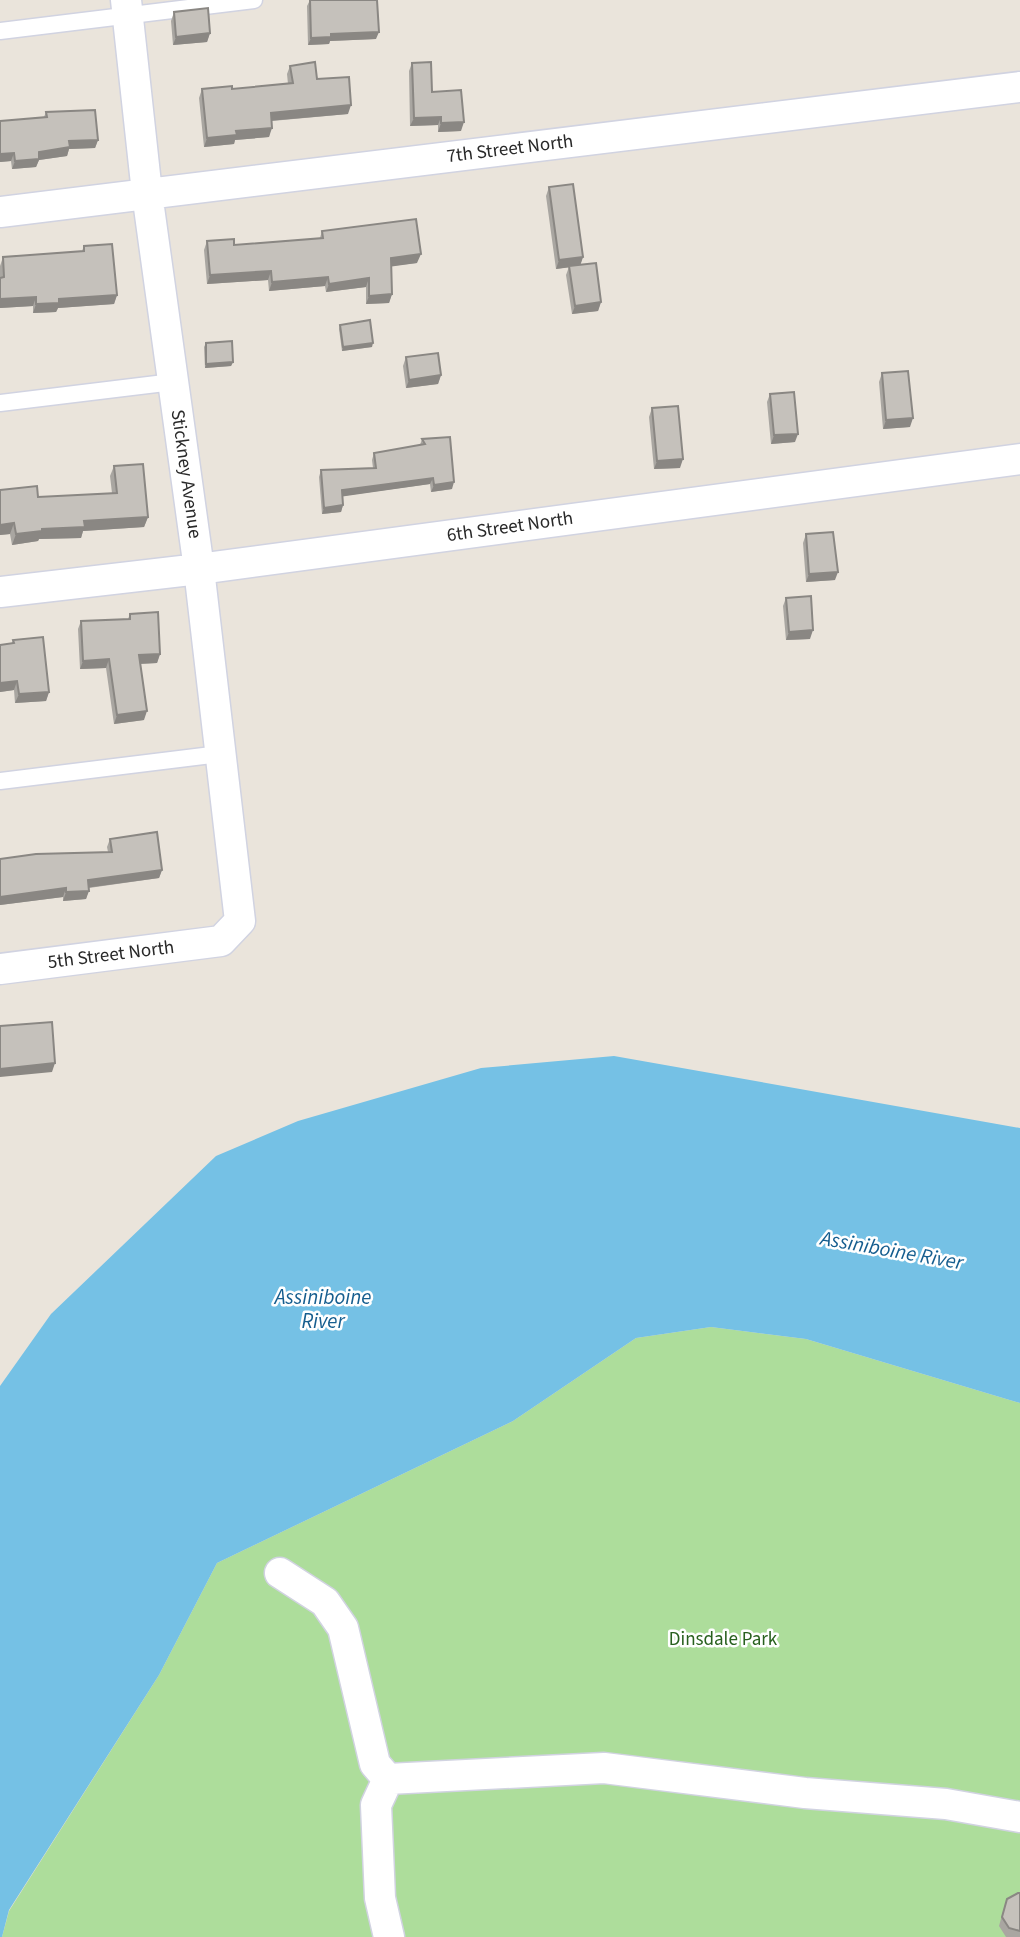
<svg xmlns="http://www.w3.org/2000/svg" width="1020" height="1937" viewBox="0 0 1020 1937" font-family="'Source Sans 3',sans-serif">
	<style>
		.green { fill: #addd9b }
		.water { fill: #75c1e5 }
		.lines { fill: none; stroke-linecap: round; stroke-linejoin: round }
		.lane-casing { stroke: #d1d3e1; stroke-width: 19 }
		.street-casing { stroke: #d1d3e1; stroke-width: 33 }
		.lane { stroke: #fff; stroke-width: 16 }
		.street { stroke: #fff; stroke-width: 30 }
		.wall { fill: #a9a6a1 }
		.shaded-wall { fill: #8a8783 }
		.building { fill: #c5c1bb; stroke: #8a8783; stroke-width: 2 }
		.labels { text-anchor: middle; dominant-baseline: central; stroke-width: 5; stroke-linejoin: round; paint-order: stroke }
		.street-label { font-size: 19px; fill: #292929; stroke: #fff }
		.park-label { font-size: 19px; fill: #28601e; stroke: #fff }
		.water-label { font-size: 21px; font-style: italic; fill: #165e8f; stroke: #fff }
	</style>
	<rect width="100%" height="100%" fill="#eae4db"/>
	<path class="green" d="M711,1327L806,1339L1020,1403V1937H2L9,1911L159,1675L217,1563L513,1421L636,1338Z"/>
	<path class="water" d="M614,1056L1020,1128V1403L806,1339L711,1327L636,1338L513,1421L217,1563L159,1675L9,1910L2,1937H0V1386L51,1314L216,1156L298,1121L481,1068Z"/>
	<g class="lines">
		<g class="lane-casing">
			<path id="lane" d="M0,31L254,0
				M0,403L173,382
				M0,781L220,754"/>
		</g>
		<g class="street-casing">
			<path id="street" d="M0,212L1020,87
				M0,592L199,569L1020,459
				M0,969L221,941L240,921L199,569L147,193L126,0
				M280,1573L325,1602L343,1628L375,1764L388,1779
				M389,1937L380,1898L376,1805L388,1779L604,1768L805,1793L946,1804L1020,1817"/>
		</g>
		<use href="#lane" class="lane"/>
		<use href="#street" class="street"/>
	</g>
	<path class="wall" d="M310,0L376,39L330,41L329,44L308,45L307,6Z
		M174,12L210,33L207,42L173,45L171,21Z
		M412,63L432,92L461,131L438,132V125L410,126L409,71Z
		M290,66L317,79L348,114L272,121L269,137L235,140L234,144L204,147L199,98L202,89H232L288,84L287,74Z
		M46,112L98,140L95,148L69,149L67,156L39,160L36,167L12,169L11,161L0,162L44,117Z
		M549,187L583,257L580,265L601,302L598,311L572,314L566,275L569,267L556,269L546,196Z
		M322,231L417,263L391,266L392,294L389,303L366,304V287L326,292L325,286L269,291L268,280L207,284L204,250L207,241L234,245L320,238Z
		M84,246L117,295L114,304L58,308L56,312L33,313V306L0,308V266L3,257L82,251Z
		M340,325L372,347L342,351L339,329Z
		M206,343L233,362L231,366L205,368L204,347Z
		M406,357L441,375L438,384L406,388L403,366Z
		M882,373L910,427L883,429L879,382Z
		M770,394L795,442L771,444L767,402Z
		M652,408L680,468L654,469L649,417Z
		M422,439L452,489L431,492L430,484L342,496L343,505L341,512L322,514L319,477L321,470L373,468L372,460L374,453L420,445Z
		M114,466L148,517L144,527L83,531L81,538L39,539L38,541L12,545L10,534L0,535V490L38,497L112,493L110,476Z
		M806,534L835,580L806,582L803,543Z
		M786,598L810,639L786,640L783,606Z
		M130,614L160,654L157,663L140,664L144,720L114,724L106,668L80,669L78,629L81,621L128,619Z
		M13,640L49,692L46,701L15,703L14,690L0,692V645L12,643Z
		M110,839L162,870L159,878L89,888L86,899L63,901V897L0,905V859L108,852L107,847Z
		M1020,1893V1937H1006L999,1926L1004,1908L1007,1899Z"/>
	<path class="shaded-wall" d="M379,32L376,39L330,41L329,44L308,45L311,38L331,34Z
		M210,33L207,42L173,45L176,37Z
		M351,105L348,114L268,121L271,113Z
		M441,117L438,125L410,126L414,118Z
		M464,122L461,131L438,132L441,123Z
		M272,128L269,137L235,140L234,144L204,147L207,138L236,131Z
		M98,140L95,148L69,149L67,156L39,160L36,167L12,169L15,161L69,141Z
		M14,153L11,161L0,162V154Z
		M421,254L417,263L388,267L391,258Z
		M583,257L580,266L556,269L559,260Z
		M271,271L268,280L207,284L210,275Z
		M328,277L325,286L269,291L272,282Z
		M369,278L366,287L326,292L329,284Z
		M392,294L389,303L366,304L369,296Z
		M117,295L114,304L58,308L56,312L33,313L36,304L59,299Z
		M36,297L33,306L0,308V299Z
		M601,302L598,311L572,314L575,306Z
		M373,343L372,347L342,351L343,347Z
		M233,362L231,366L205,368L206,364Z
		M441,375L438,384L406,388L409,380Z
		M913,418L910,427L883,429L886,420Z
		M798,434L795,442L771,444L774,435Z
		M683,459L680,468L654,469L657,461Z
		M433,478L430,484L339,497L342,490Z
		M454,482L452,489L431,492L434,485Z
		M343,505L341,512L322,514L324,508Z
		M148,517L144,527L83,531L81,538L39,539L38,541L12,545L16,534L84,521Z
		M14,523L10,534L0,535V525Z
		M838,572L835,580L806,582L809,574Z
		M813,630L810,639L786,640L789,632Z
		M160,654L157,663L136,664L139,655Z
		M109,659L106,668L80,669L83,661Z
		M17,681L14,690L0,692V683Z
		M49,692L46,701L15,703L19,694Z
		M147,711L144,720L114,724L117,715Z
		M162,870L159,878L85,888L88,880Z
		M66,888L63,897L0,905V897Z
		M89,891L86,899L63,901L66,892Z
		M55,1063L52,1072L0,1077V1069Z"/>
	<path class="building" d="M310,0H377L379,32L331,34V37L311,38Z
		M208,8L210,33L176,37L174,12Z
		M315,62L317,79L349,77L351,105L271,113L272,128L236,131L237,135L207,138L202,89L232,86V89L293,83L290,66Z
		M431,62L432,92L461,90L464,122L441,123V117L414,118L412,63Z
		M95,110L98,140L69,141L70,147L39,152V159L15,161L14,153L0,154V121L47,117L46,112Z
		M573,184L583,257L559,260L549,187Z
		M416,219L421,254L391,258L392,294L369,296V278L329,284L328,277L272,282L271,271L210,275L207,241L234,239V245L323,238L322,231Z
		M112,244L117,295L59,299V303L36,304V297L0,299V278L4,277L3,257L84,251V246Z
		M596,263L601,302L575,306L569,266Z
		M370,320L373,343L343,347L340,325Z
		M232,341L233,362L206,364V343Z
		M438,353L441,375L409,380L406,357Z
		M908,371L913,418L886,420L882,373Z
		M794,392L798,434L774,435L770,394Z
		M678,406L683,459L657,461L652,408Z
		M450,437L454,482L434,485L433,478L342,490L343,505L324,508L321,470L376,468L374,453L425,444L422,439Z
		M143,464L148,517L84,521L85,527L42,529V531L16,534L14,523L0,525V490L37,486L38,497L117,493L114,466Z
		M833,532L838,572L809,574L806,534Z
		M811,596L813,630L789,632L786,598Z
		M158,612L160,654L139,655L147,711L117,715L109,659L83,661L81,621L130,619V614Z
		M43,637L49,692L19,694L17,681L0,683V645L14,643L13,640Z
		M157,832L162,870L88,880L89,891L66,892V888L0,897V859L36,854L112,852L110,839Z
		M52,1022L55,1063L0,1069V1026Z
		M1018,1893H1020V1931L1009,1928L1002,1917L1007,1899Z"/>
	<g class="labels">
		<g class="street-label">
			<text transform="translate(510 149) rotate(-7)">7th Street North</text>
			<text transform="translate(186 474) rotate(82)">Stickney Avenue</text>
			<text transform="translate(510 527) rotate(-8)">6th Street North</text>
			<text transform="translate(111 955) rotate(-7)">5th Street North</text>
		</g>
		<g class="park-label">
			<text x="723" y="1639">Dinsdale Park</text>
		</g>
		<g class="water-label">
			<text transform="translate(892 1250) rotate(10)">Assiniboine River</text>
			<text x="323" y="1297">Assiniboine<tspan x="323" dy="24">River</tspan></text>
		</g>
	</g>
</svg>
